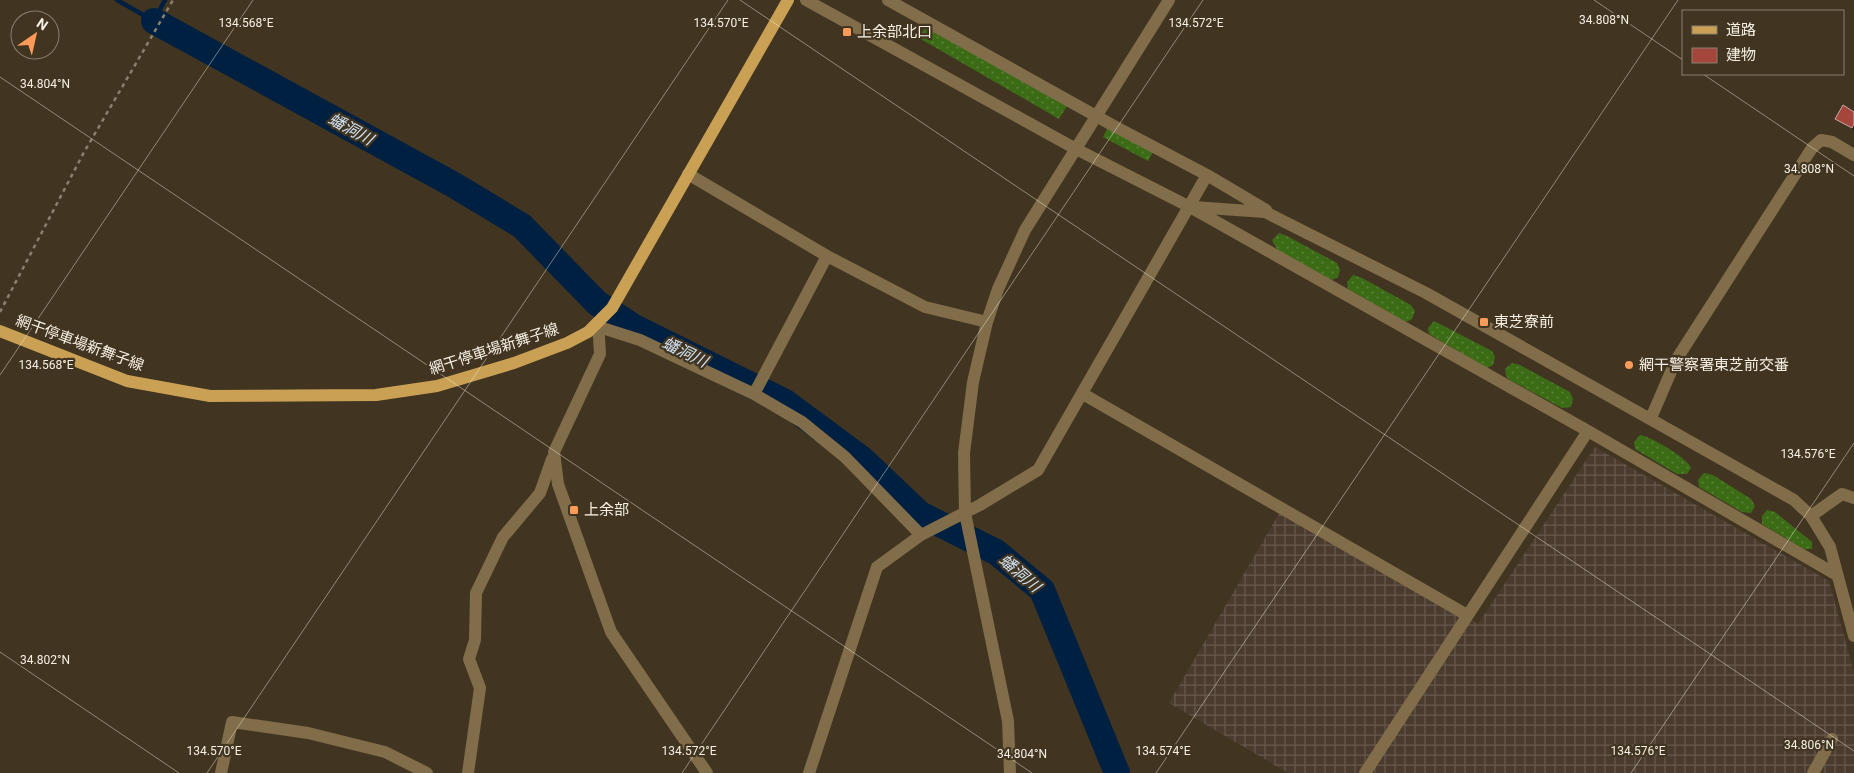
<svg xmlns="http://www.w3.org/2000/svg" width="1854" height="773" viewBox="0 0 1854 773" font-family="Roboto,'Noto Sans JP',sans-serif">
	<style>
		.industrial { fill: url(#industrial-grid) }
		.grass { fill: url(#grass-dots) }
		.shadow { fill: #0007 }
		.lines { fill: none; stroke-linecap: round; stroke-linejoin: round }
		.stream { stroke: #002042; stroke-width: 4.5 }
		.river { stroke: #002042; stroke-width: 26 }
		.building { fill: #a4463c; stroke: #c9aba6 }
		.path { stroke: #8a806f; stroke-width: 2.5; stroke-dasharray: 4 4; stroke-linecap: butt }
		.minor { stroke: #816d49; stroke-width: 12 }
		.major { stroke: #caa154; stroke-width: 12 }
		.ticks { fill: none; stroke: #f6efe3; stroke-width: 1; stroke-opacity: 0.45 }
		.poi-dot { fill: #fe9b58; stroke: #413521; stroke-width: 2 }
		.labels { text-anchor: middle; dominant-baseline: central; stroke-width: 4.5; stroke-linejoin: round; paint-order: stroke }
		.poi-label { font-size: 15px; fill: #f6efe3; stroke: #413521; text-anchor: start }
		.street-label { font-size: 15px; fill: #f6efe3; stroke: #413521 }
		.water-label { font-size: 16px; font-style: italic; fill: #d1e2f5; stroke: #413521 }
		.ticks-label { font-size: 12px; text-anchor: middle; fill: #f6efe3; stroke: #413521; stroke-width: 4.5; stroke-linejoin: round; paint-order: stroke }
	</style>
	<defs>
		<pattern id="industrial-grid" width="8" height="8" patternUnits="userSpaceOnUse" patternTransform="scale(1.25)"><rect width="8" height="8" fill="#4b3b2f"/><path d="M0 4h8M4 0v8" fill="none" stroke="#66584d"/></pattern>
		<pattern id="grass-dots" width="8" height="8" patternUnits="userSpaceOnUse" patternTransform="scale(1.25)"><rect width="8" height="8" fill="#3c6b16"/><path d="M2 2h.1M6 6h.1" fill="none" stroke="#598038" stroke-width="1.8" stroke-linecap="round"/></pattern>
	</defs>
	<rect width="100%" height="100%" fill="#413521"/>
	<path class="industrial" d="M1595,447L1829,581L1854,672V773H1288L1169,703L1280,512L1478,624Z"/>
	<path class="grass" d="M929,20L1070,101L1059,119L919,38Z
		M1108,127L1153,152L1148,161L1103,137Z
		M1279,233L1287,236L1337,263L1340,270L1338,277L1332,280L1278,251L1272,240Z
		M1353,275L1362,278L1411,305L1415,311L1412,319L1406,322L1348,289L1347,282Z
		M1434,321L1492,351L1495,357L1493,365L1487,368L1429,334L1428,328Z
		M1512,363L1520,365L1570,392L1573,399L1571,407L1562,408L1510,380L1506,376L1505,369Z
		M1640,435C1650,436 1689,459 1691,468L1687,474H1677L1635,449L1634,442Z
		M1704,473L1713,475L1751,499L1755,506L1751,513L1742,512L1699,487L1698,480Z
		M1767,510L1775,512L1812,542V549H1804L1762,524V516Z"/>
	<path class="shadow" d="M1854,115V130L1836,119Z"/>
	<g class="lines">
		<path class="stream" d="M117,0L154,21L165,0"/>
		<path class="river" d="M154,21L454,185L522,226L597,303L634,327L785,402L862,459L920,514L996,552L1042,590L1117,773"/>
	</g>
	<path class="building" d="M1843,105L1854,112V124L1852,128L1835,119Z"/>
	<g class="lines">
		<path class="path" d="M0,312L83,154L173,0"/>
		<path class="minor" d="M806,0L1076,149L1190,207L1588,431L1837,575
			M888,0L1114,126L1207,175L1266,210
			M688,174L827,256L925,307L987,322
			M1193,207L1265,212L1426,293L1794,500L1811,516L1830,547L1854,636
			M596,326L599,337L600,354L554,452L558,484L611,632L707,773
			M596,326L640,340L754,394L802,422L845,457L921,535
			M754,394L827,256
			M1083,394L1467,615
			M1651,418L1676,360L1812,148L1821,140L1832,142L1854,155
			M1811,516L1842,494L1854,498
			M221,773L232,722L308,733L385,752L427,773
			M468,773L480,688L469,659L475,640L476,593L503,537L540,493L552,459
			M809,773L877,567L921,535L980,505L1038,470L1207,175
			M1010,773L1008,721L965,513L964,453L973,382L987,322L998,289L1025,230L1169,0
			M1365,773L1588,431
			M1813,773L1832,739"/>
		<path class="major" d="M0,331L127,381L210,396L376,395L437,386L514,363L567,343L588,332L612,308L788,0"/>
	</g>
	<path class="ticks" d="M740,0L1854,751M1594,0L1683,60M1703,74L1854,176M0,77L1032,773M0,375L253,0M0,652L179,773M207,773L728,0M682,773L1203,0M1156,773L1678,0M1631,773L1854,443"/>
	<g class="poi-dot">
		<rect x="842" y="27" width="10" height="10" rx="2.5"/>
		<rect x="1479" y="317" width="10" height="10" rx="2.5"/>
		<circle cx="1629" cy="365" r="5"/>
		<rect x="569" y="505" width="10" height="10" rx="2.5"/>
	</g>
	<g class="labels">
		<g class="poi-label">
			<text x="857" y="32">上余部北口</text>
			<text x="1494" y="322">東芝寮前</text>
			<text x="1639" y="365">網干警察署東芝前交番</text>
			<text x="584" y="510">上余部</text>
		</g>
		<g class="street-label">
			<text transform="translate(80 343) rotate(20)">網干停車場新舞子線</text>
			<text transform="translate(494 349) rotate(-18)">網干停車場新舞子線</text>
		</g>
		<g class="water-label">
			<text transform="translate(351 129) rotate(29)">蟠洞川</text>
			<text transform="translate(685 352) rotate(26)">蟠洞川</text>
			<text transform="translate(1020 573) rotate(41)">蟠洞川</text>
		</g>
	</g>
	<g class="ticks-label">
		<text x="1604" y="24">34.808°N</text>
		<text x="246" y="27">134.568°E</text>
		<text x="721" y="27">134.570°E</text>
		<text x="1196" y="27">134.572°E</text>
		<text x="45" y="88">34.804°N</text>
		<text x="1809" y="173">34.808°N</text>
		<text x="46" y="369">134.568°E</text>
		<text x="1808" y="458">134.576°E</text>
		<text x="45" y="664">34.802°N</text>
		<text x="1809" y="749">34.806°N</text>
		<text x="214" y="755">134.570°E</text>
		<text x="689" y="755">134.572°E</text>
		<text x="1163" y="755">134.574°E</text>
		<text x="1638" y="755">134.576°E</text>
		<text x="1022" y="758">34.804°N</text>
	</g>
	<rect x="1682" y="10" width="162" height="65" fill="#413521" stroke="#897f6f"/>
	<rect x="1692" y="26" width="25" height="8" fill="#caa154" stroke="#897f6f"/>
	<text x="1726" y="35" font-size="15" fill="#f6efe3">道路</text>
	<rect x="1692" y="48" width="25" height="15" fill="#a4463c" stroke="#897f6f"/>
	<text x="1726" y="60" font-size="15" fill="#f6efe3">建物</text>
	<g transform="translate(35 35) rotate(34)"><circle r="24" fill="#413521" stroke="#897f6f"/>
	<path d="M0-4L9 19L0 12L-9 19Z" fill="#fe9b58"/>
	<text y="-8" font-size="14" font-weight="bold" text-anchor="middle" fill="#f6efe3">N</text>
	</g>
</svg>
